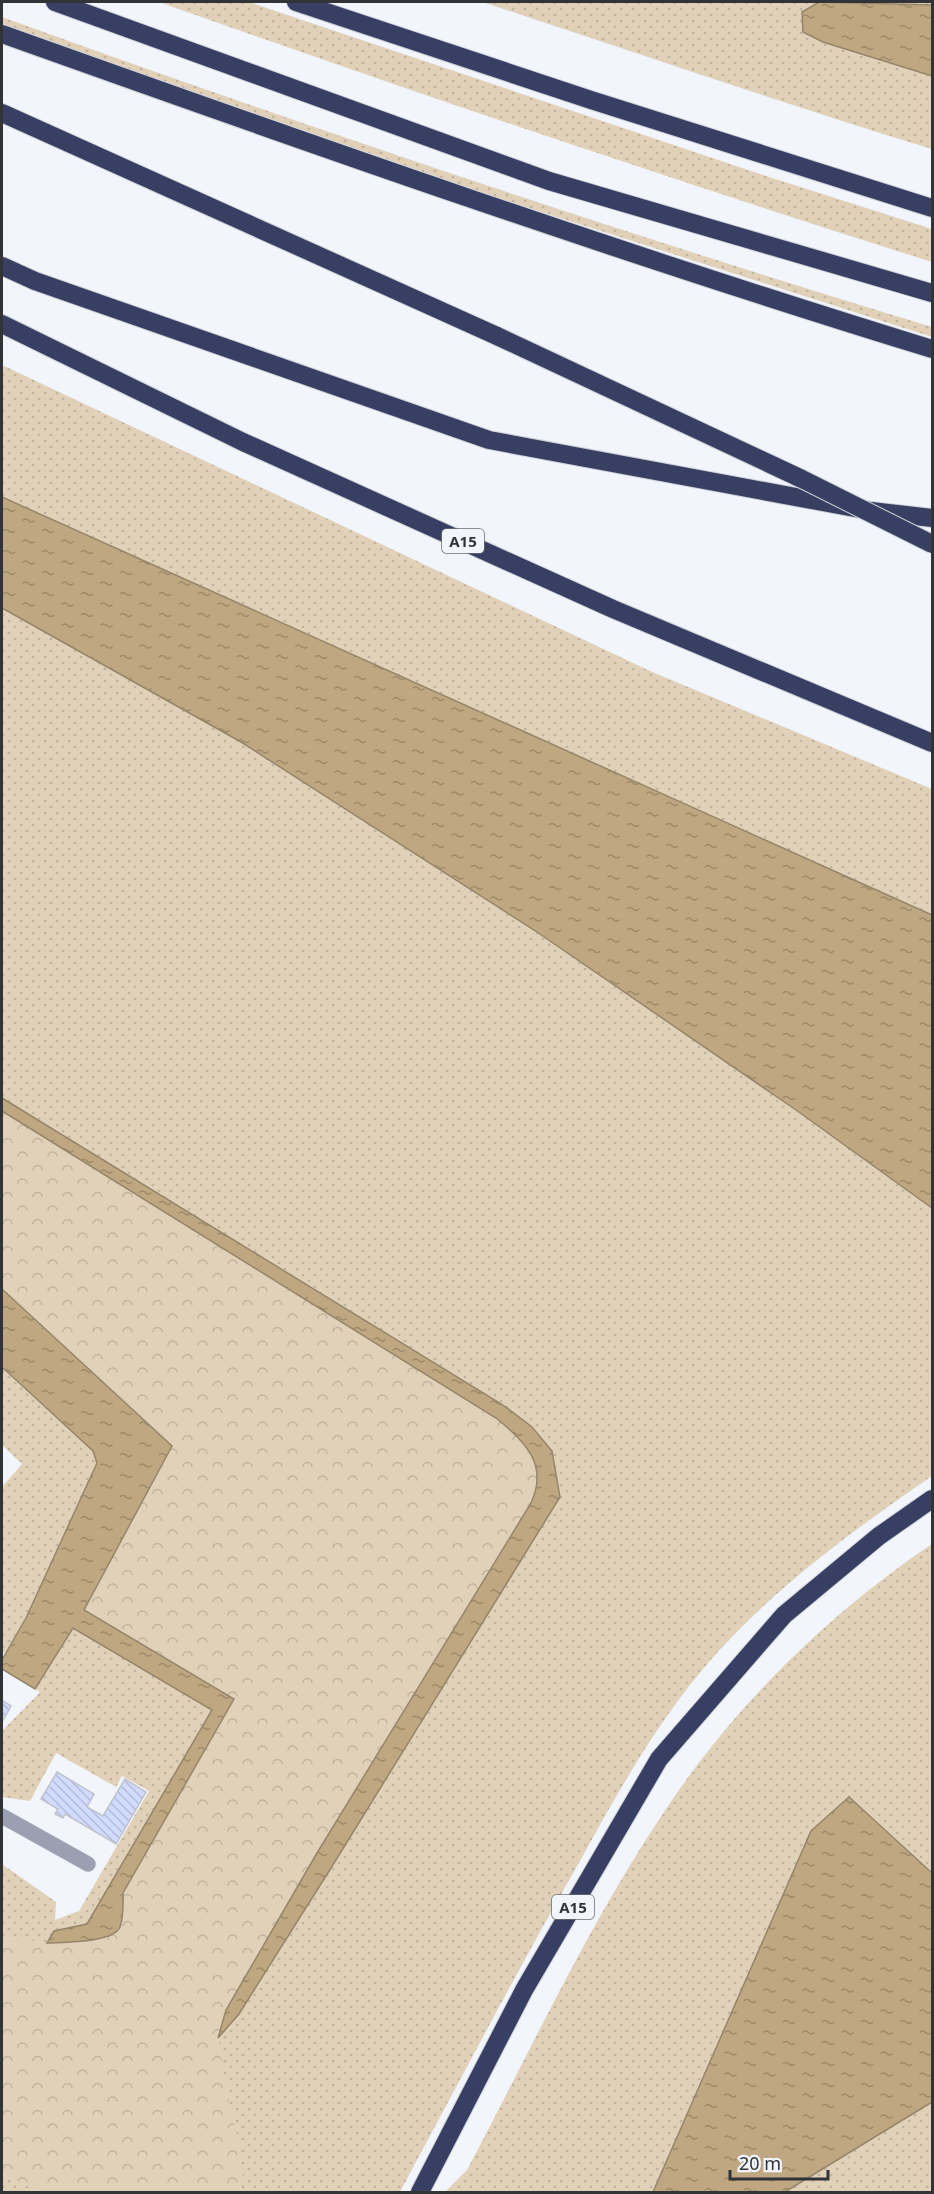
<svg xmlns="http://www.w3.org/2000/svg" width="934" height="2194" viewBox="0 0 934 2194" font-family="'Noto Sans',sans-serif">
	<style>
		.grass { fill: url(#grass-dots) }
		.forest { fill: url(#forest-crowns) }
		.water { fill: url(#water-ripples); stroke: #95856a; stroke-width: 1.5 }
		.building { fill: url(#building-back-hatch); stroke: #c0c3c9; stroke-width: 1.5 }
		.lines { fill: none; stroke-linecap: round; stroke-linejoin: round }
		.minor-casing { stroke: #d0d2d9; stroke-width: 16 }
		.highway-casing { stroke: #d0d2d9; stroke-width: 20 }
		.minor { stroke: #9a9fb1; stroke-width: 15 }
		.highway { stroke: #374062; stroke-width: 18 }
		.highway-bridge-casing { stroke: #d0d2d9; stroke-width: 20; stroke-linecap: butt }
		.highway-bridge { stroke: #374062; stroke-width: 18 }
		.labels { text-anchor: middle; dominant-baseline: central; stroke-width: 6; stroke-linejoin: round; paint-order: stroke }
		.shield { fill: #f3f5fd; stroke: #6c6d72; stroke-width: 1.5 }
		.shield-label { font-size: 15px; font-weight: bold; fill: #323336 }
	</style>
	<defs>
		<pattern id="grass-dots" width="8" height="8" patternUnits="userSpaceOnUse" patternTransform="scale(1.5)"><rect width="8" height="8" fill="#e0d1b8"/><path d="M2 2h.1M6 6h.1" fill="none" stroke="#c1b49f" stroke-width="1.8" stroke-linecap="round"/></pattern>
		<pattern id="forest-crowns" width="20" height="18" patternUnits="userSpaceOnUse" patternTransform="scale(1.5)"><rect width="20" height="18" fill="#e0d1b8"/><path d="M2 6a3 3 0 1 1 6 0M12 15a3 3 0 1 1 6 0" fill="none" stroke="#c1b49f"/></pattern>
		<pattern id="water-ripples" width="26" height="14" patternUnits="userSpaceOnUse" patternTransform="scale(1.5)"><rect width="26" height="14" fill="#bfa881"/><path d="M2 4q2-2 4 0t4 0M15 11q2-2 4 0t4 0" fill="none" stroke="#9c896a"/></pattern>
		<pattern id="building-back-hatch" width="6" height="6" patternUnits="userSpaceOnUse" patternTransform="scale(1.5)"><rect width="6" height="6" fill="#d1dbfd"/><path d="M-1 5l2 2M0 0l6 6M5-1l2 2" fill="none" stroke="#b4bcd9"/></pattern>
	</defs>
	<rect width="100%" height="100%" fill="#f3f5fd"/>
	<path class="grass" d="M159,2H249L763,175L932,229V262C673,180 415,93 159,2Z
		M482,2H821L802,12L823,42L932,76V149C781,103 632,51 482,2Z
		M844,2H932V5Z
		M2,17C309,128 619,232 932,327V337L498,198L2,25Z
		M2,365L650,671L932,789V1476C855,1529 778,1585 715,1655C658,1719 617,1794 576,1868C515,1975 458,2084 400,2192H240C245,2161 236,2134 229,2104C224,2083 221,2060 218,2038L239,2014L331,1868L560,1497C553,1451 540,1433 503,1405L2,1098Z
		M2,1367L93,1451L97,1463L26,1618L5,1654L2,1650V1487L22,1464L2,1445Z
		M932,1544V1873L849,1798L811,1831L653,2192H445L467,2170C531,2050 588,1925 664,1812C733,1707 829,1613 932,1544Z
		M73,1628L212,1710L87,1924L54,1931L47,1943L2,1937V1864L56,1902L55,1920L79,1911L149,1791L122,1776L116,1787L56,1753L30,1801L2,1797V1731L40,1692L35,1689Z
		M932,2102V2192H785Z
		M2,2175L42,2192H2Z"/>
	<path class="forest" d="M2,1111L496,1418C525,1442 549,1464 531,1503L317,1853L226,2010L218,2039L229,2102L239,2143L243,2173L240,2192H42L2,2175V1937L49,1943L106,1938L123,1912V1893L234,1699L84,1610L172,1445L2,1289Z"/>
	<path class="water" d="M819,2L932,5V76L823,42L803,32L802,12Z
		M2,497L932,915V1208L796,1110L534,930L241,742L2,608Z
		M2,1098L503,1405L532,1427L552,1451L560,1497L331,1868L239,2014L218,2038L226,2010L317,1853L531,1503C549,1464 525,1442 496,1418L2,1111Z
		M2,1289L172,1446L84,1610L234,1699L123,1893C123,1904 124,1916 120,1927C113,1943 64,1942 47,1943L54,1931L87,1924L212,1710L73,1628L35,1689L2,1669V1660L26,1618L97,1463L93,1451L2,1367Z
		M849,1797L932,1873V2102L785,2192H653L811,1831Z"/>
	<path class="building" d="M2,1700L11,1706L2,1722Z
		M57,1772L94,1794L87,1807L103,1816L125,1779L146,1792L116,1844L65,1814L63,1818L55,1814L58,1809L41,1799Z"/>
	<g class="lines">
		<g class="minor-casing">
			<path id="minor" d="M2,1816L88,1864"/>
		</g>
		<g class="highway-casing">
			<path id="highway" d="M55,2L549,181L932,293
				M296,2L591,100L932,208
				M2,34C310,144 619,253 932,349
				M2,113L497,336
				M2,266L35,281L489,440L871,511L932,518
				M2,324L243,442L613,609L932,743
				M420,2192L524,1990L659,1759L784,1615L879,1536L932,1499"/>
		</g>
		<use href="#minor" class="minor"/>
		<use href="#highway" class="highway"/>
		<g class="highway-bridge-casing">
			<path id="highway-bridge" d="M497,336L802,479L932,544"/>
		</g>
		<use href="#highway-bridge" class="highway-bridge"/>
	</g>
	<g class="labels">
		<g class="shield">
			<rect x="442" y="529" width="42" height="24" rx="4.5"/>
			<rect x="552" y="1895" width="42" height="24" rx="4.5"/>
		</g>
		<g class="shield-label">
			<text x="463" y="541">A15</text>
			<text x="573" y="1907">A15</text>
		</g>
	</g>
	<rect width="934" height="2194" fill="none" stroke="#323336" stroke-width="6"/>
	<path d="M730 2170v9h98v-9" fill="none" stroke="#323336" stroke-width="3"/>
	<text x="739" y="2170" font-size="18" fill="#323336" stroke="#f3f5fd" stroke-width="4.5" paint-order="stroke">20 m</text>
</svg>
